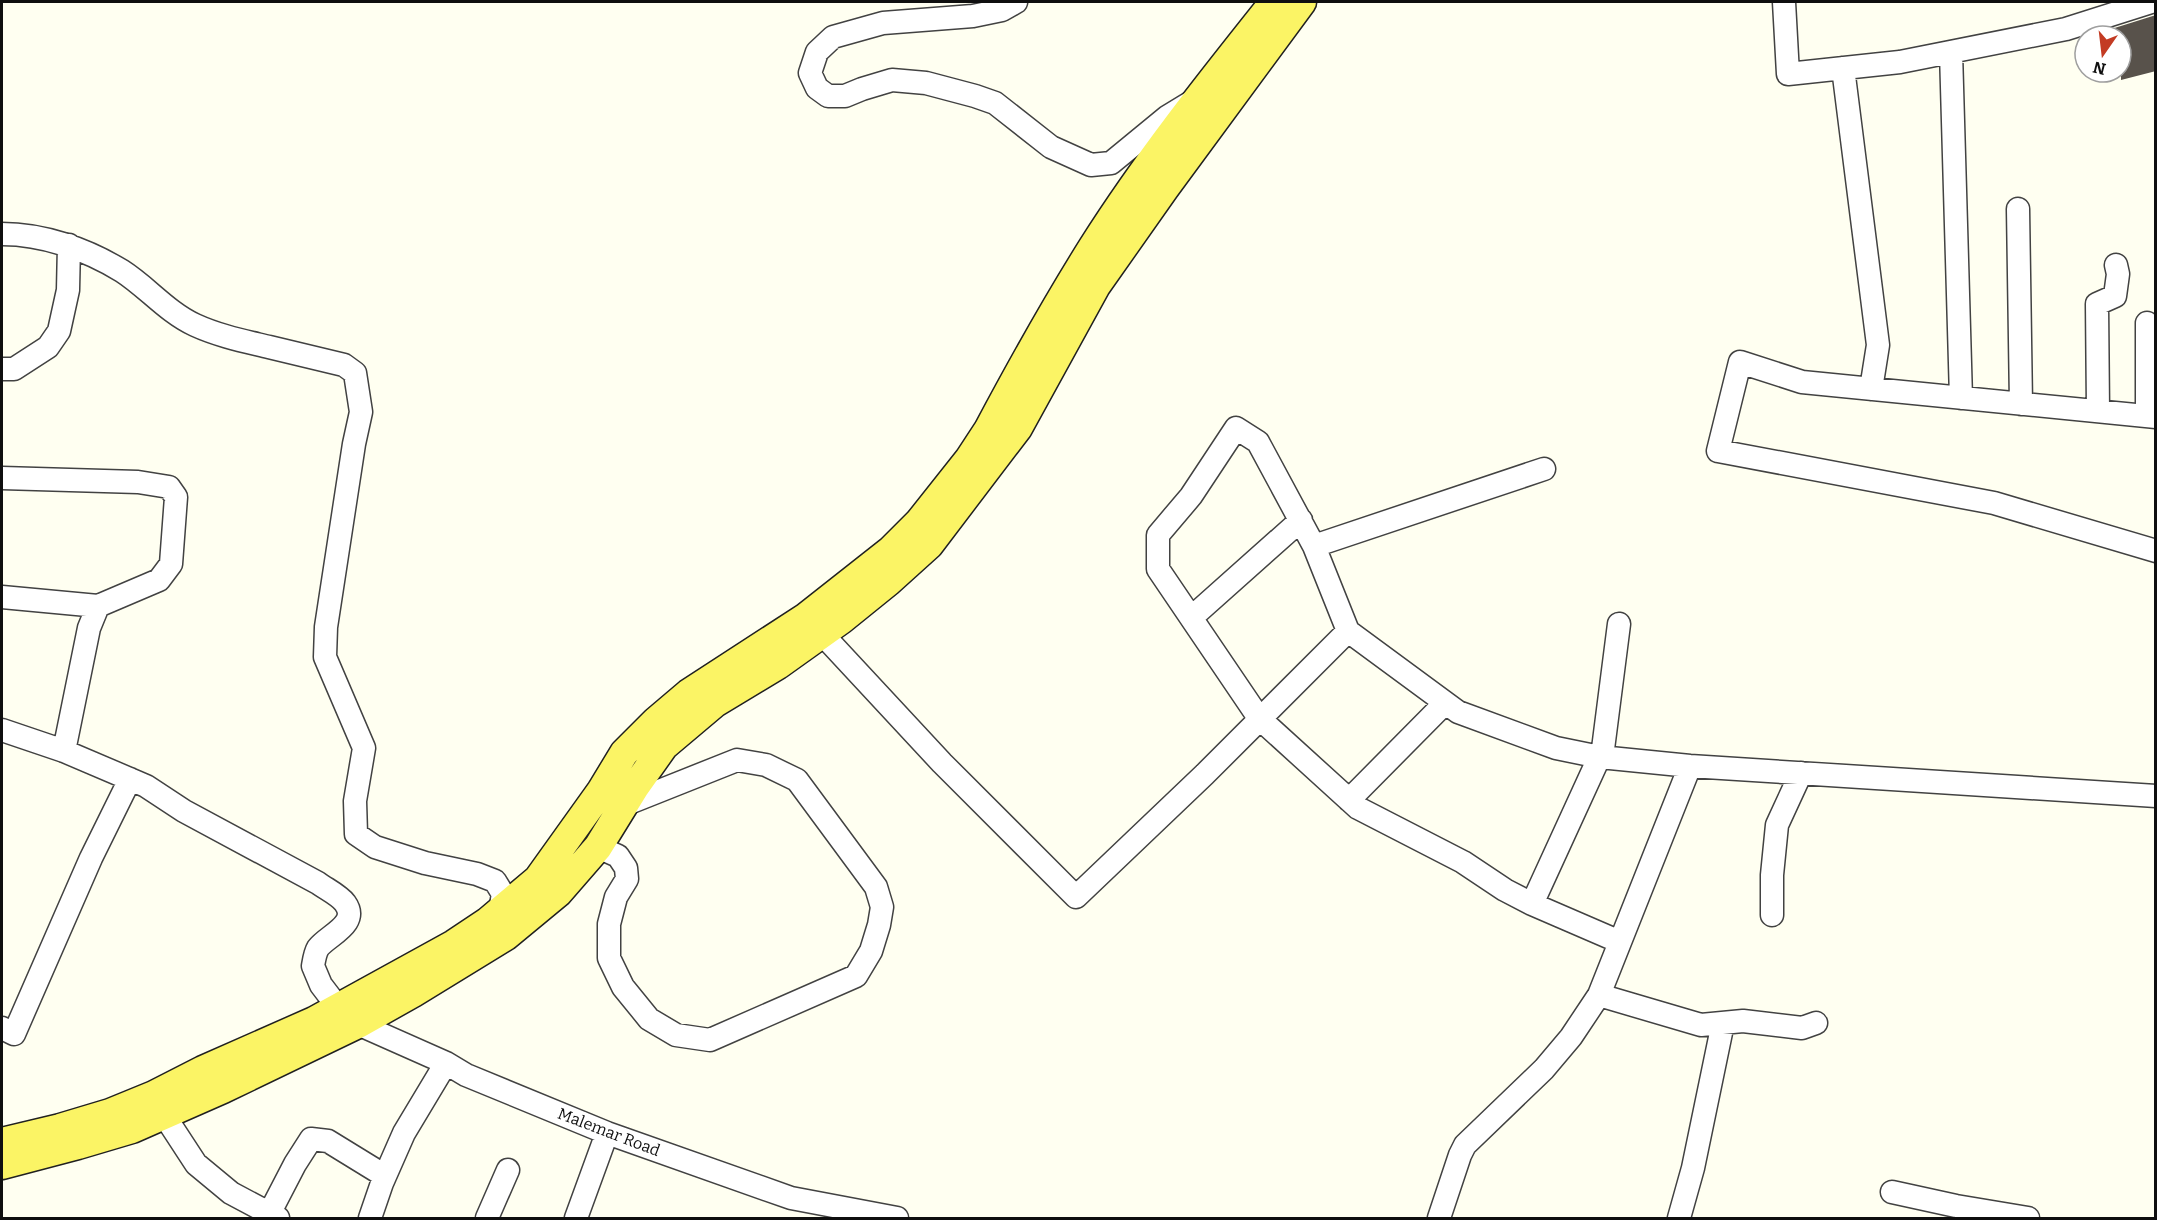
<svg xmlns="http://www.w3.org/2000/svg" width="2157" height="1220" viewBox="0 0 2157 1220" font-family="Bitter,serif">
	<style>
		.building { fill: #58524b }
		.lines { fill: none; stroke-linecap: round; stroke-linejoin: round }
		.minor-casing { stroke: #424242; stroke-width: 25 }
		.major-casing { stroke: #202020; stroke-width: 31 }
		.minor { stroke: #fff; stroke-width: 22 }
		.major { stroke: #fbf465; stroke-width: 28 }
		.labels { text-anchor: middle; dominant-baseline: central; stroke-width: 6; stroke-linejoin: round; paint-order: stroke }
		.street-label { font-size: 16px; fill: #0f0f0f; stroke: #fff }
	</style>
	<rect width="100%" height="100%" fill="#fffff1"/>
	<path class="building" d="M2156,15V71L2121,80V36H2089Z"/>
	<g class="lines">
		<g class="minor-casing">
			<path id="minor" d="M1016,2L1002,10L973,16L883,23L833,37L817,52L810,73L817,88L828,96H845L862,89L892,80L926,83L975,96L995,103L1051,147L1091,165L1111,163L1167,117L1190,103
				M1784,2L1788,74L1900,62L2066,29L2151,2
				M1951,52L1961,398
				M1843,68L1878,345L1871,389
				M2018,209L2021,404
				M2,234C43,234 86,249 122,271C147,287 167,312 195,325C219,336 244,341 269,347C294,353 319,359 344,365L355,373L361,412L354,444L326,627L325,657L364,748L355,801L356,834L375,847L425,863L477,874L495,881L503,894L500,911
				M2147,323V416
				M2,369H14L48,347L59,331L68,290L69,245
				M2098,411L2097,304L2115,296L2118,274L2116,265
				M2156,417L1802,382L1740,362L1718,451L1994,503L2156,551
				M2,478L138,482L169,487L176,497L171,564L159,580L98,606L89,628L64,751
				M1314,546L1258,442L1236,428L1191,496L1158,535V569L1259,718L1358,808L1463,862L1505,890L1532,904L1603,749L1619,624
				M2,597L98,606
				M1191,618L1301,520
				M811,622L942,763L1076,897L1205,774L1348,631L1314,546L1544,469
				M1348,631L1458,712L1556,748L1600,757L1690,766L2156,796
				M2,730L64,751L146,786L184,811L318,883C326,889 339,895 345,903C360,924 328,935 318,948C315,953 314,960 313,966L321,985L337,1006L358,1024L446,1063L466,1075L607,1133L791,1198L897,1218
				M1349,800L1445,703
				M598,847L618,856L626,868L627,879L616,897L609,924V958L623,987L649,1019L676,1035L710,1040L856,976L871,951L879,925L882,907L876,887L797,780L766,765L737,760L624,805
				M1532,904L1620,942
				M1772,915V875L1777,825L1801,773
				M1599,995L1701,1025L1743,1021L1802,1028L1816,1023
				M2,1028L14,1034L91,858L130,779
				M164,1115L196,1164L231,1193L278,1218
				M1892,1192L1956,1206L2028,1218
				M267,1218L295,1164L311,1139L328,1141L385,1176
				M370,1218L382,1183L404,1133L446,1063
				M487,1218L508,1170
				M576,1218L607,1133
				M1439,1218L1460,1155L1465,1145L1544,1069L1571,1037L1599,995L1690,766
				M1679,1218L1693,1168L1723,1023"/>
		</g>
		<g class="major-casing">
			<path id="major" d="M2,1142L60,1128L110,1113L154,1095L203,1070L314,1021L454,944L487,922L538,879L601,791L624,753L656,721L689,693L806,617L891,550L919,522L969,459L988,430C1021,368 1055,307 1092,248C1147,161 1211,81 1274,2
				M2,1165L78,1145L132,1129L223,1089L358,1024L413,993L506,936L558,893L598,847L635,787L664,746L715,703L778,665L841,620L888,582L929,545L1018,428L1096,286L1165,188L1302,2"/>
		</g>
		<use href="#minor" class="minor"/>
		<use href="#major" class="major"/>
	</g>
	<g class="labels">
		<g class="street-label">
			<text transform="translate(609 1132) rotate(21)">Malemar Road</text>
		</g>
	</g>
	<rect width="2157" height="1220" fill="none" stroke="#0f0f0f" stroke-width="6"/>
	<g transform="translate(2103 54) rotate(194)"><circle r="28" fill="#ffffff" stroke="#9f9f9f" stroke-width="1.5"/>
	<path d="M0-4.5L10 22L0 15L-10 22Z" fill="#c33b23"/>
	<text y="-9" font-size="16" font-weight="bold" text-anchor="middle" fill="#0f0f0f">N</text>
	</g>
</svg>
